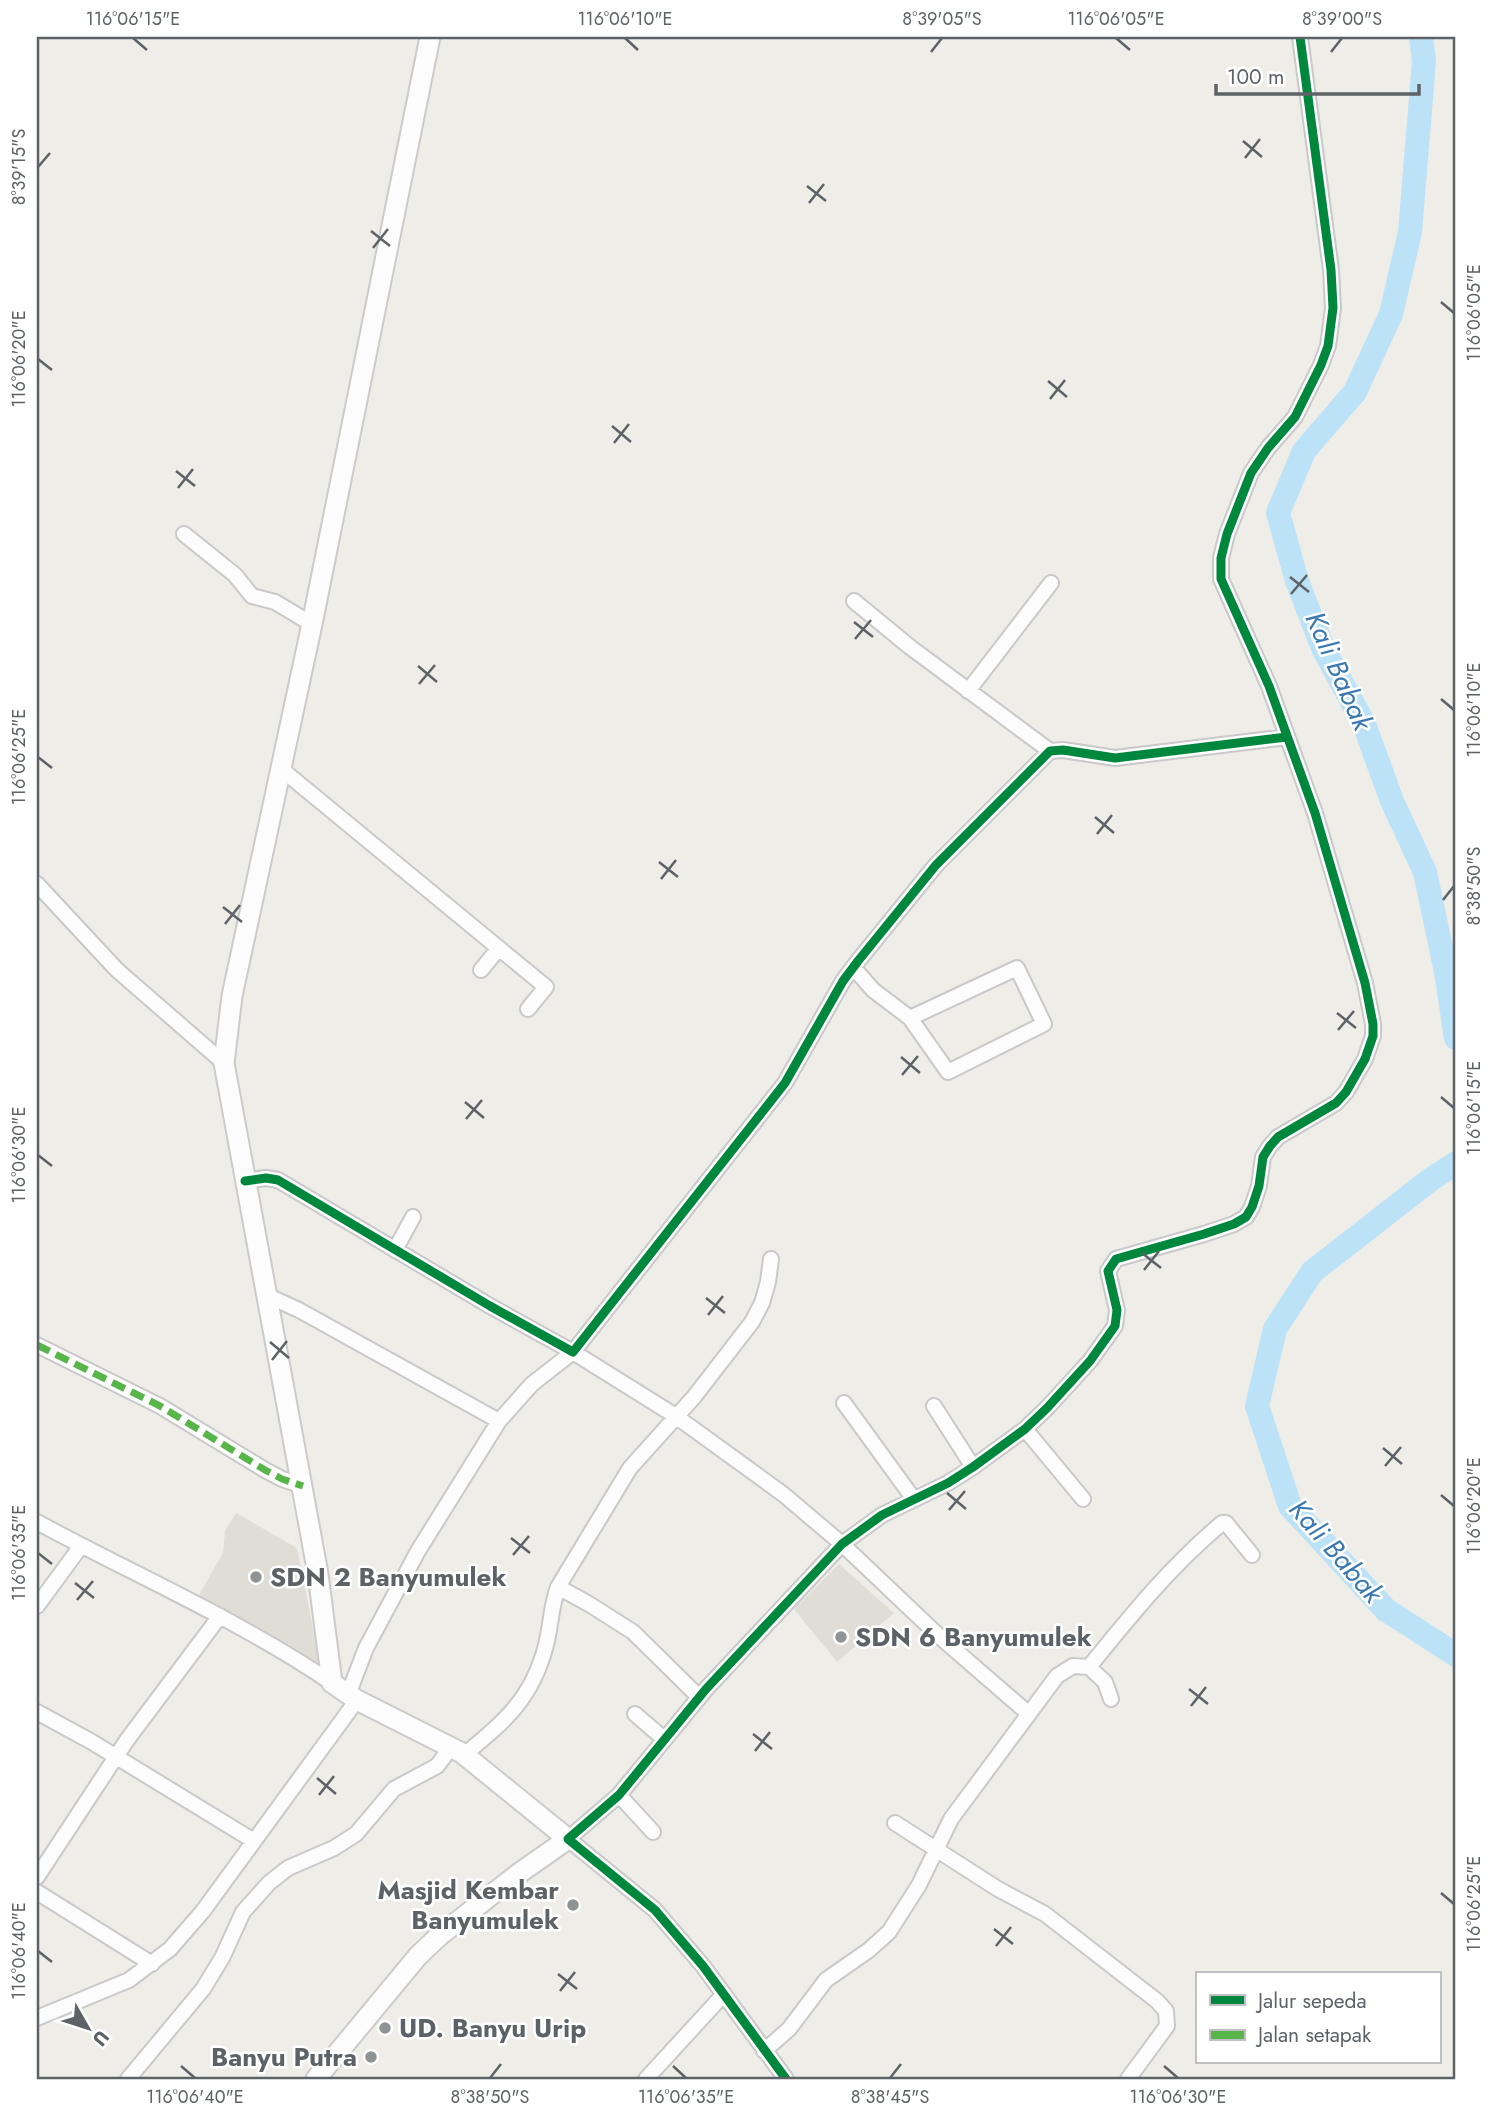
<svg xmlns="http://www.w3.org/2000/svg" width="1493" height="2116" viewBox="0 0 1493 2116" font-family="Jost,sans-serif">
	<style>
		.education { fill: #e0ddd7 }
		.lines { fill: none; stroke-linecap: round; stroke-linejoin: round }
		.river { stroke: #bce2f8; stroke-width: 24 }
		.minor-casing { stroke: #c9c9c9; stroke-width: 18 }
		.secondary-casing { stroke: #cacbca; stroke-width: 23 }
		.minor { stroke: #fcfcfc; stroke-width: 14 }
		.secondary { stroke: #fcfcfc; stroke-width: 19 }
		.quiet { stroke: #58b549; stroke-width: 7; stroke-dasharray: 14 7; stroke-linecap: butt }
		.cycleway-casing { stroke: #fff; stroke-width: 13 }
		.cycleway { stroke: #00873e; stroke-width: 9 }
		.ticks { fill: none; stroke: #5d6267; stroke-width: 2.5 }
		.poi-dot { fill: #909394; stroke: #fff; stroke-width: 2.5 }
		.labels { text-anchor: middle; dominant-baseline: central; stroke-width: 5; stroke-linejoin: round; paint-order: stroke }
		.poi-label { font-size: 26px; font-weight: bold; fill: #5d6267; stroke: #fff; text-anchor: start }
		.water-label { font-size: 28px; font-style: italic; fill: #3978b0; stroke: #fff }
		.neatline { fill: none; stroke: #5d6267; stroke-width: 2.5 }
		.ticks-label { font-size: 18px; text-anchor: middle; fill: #5d6267 }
	</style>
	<rect width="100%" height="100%" fill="#eeede8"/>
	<path class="education" d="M236,1513L297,1548L323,1679L195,1602L223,1553L225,1531Z
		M839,1564L894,1613L837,1662L794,1609Z"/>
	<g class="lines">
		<path class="river" d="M1421,37L1424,61L1410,232L1391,314L1355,392L1304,451L1278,513L1297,581L1323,648L1364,724L1392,801L1425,872L1446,972L1456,1038
			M1456,1163L1430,1180L1312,1272L1275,1329L1257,1406L1290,1506L1386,1610L1456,1655"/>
		<g class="minor-casing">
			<path id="minor" d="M184,534L235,575L252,596L275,602L312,624
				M854,601L910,647L1050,751
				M968,691L1051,583
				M280,768L546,987L528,1009
				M37,884L117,970L224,1063
				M853,967L873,990L910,1018L948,1072L1044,1024L1017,968L910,1018
				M481,970L499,948
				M245,1181L266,1178L278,1180L490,1306L573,1352L785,1083L843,981L858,961L936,865L1050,751L1063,750L1115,758L1287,737
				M395,1250L413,1217
				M266,1295L299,1310L499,1421
				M37,1345L160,1406L265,1470L282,1479L303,1486
				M844,1403L913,1498
				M934,1406L973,1467
				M1025,1429L1083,1499
				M37,1522C135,1575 239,1620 332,1683
				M558,1587L589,1604L633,1632L699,1697
				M37,1606L81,1546
				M1089,1667L1105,1682L1111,1699
				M348,1695L366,1648L418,1551L499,1421L532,1384L573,1352L674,1415L783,1494L842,1544L940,1637L1029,1714
				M37,1712L92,1742L254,1841
				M635,1714L664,1739
				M464,1755C505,1721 532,1699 546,1645C551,1625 551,1606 558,1587L630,1468L694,1397L752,1322L762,1303L768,1282L771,1259
				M619,1795L653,1832
				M895,1823L998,1889L1045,1914L1157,2001L1166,2011L1167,2026L1128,2079
				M37,1877L127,1740L220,1616
				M37,1892L152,1964
				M37,2018L129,1980L170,1949L203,1911L357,1700
				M764,2051L789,2029L826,1980L869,1950L889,1932L919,1885L951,1819L1057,1676L1073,1666L1089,1667C1132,1614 1169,1568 1222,1523H1226L1252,1555
				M128,2079L203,1989L222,1958L243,1912L269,1883L288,1868L334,1848L356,1834L394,1789L437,1766L452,1746
				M646,2079L724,1994
				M786,2079L703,1966L655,1910L568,1839L619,1795L706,1689L842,1544L882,1515L948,1483L973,1467L1025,1429L1047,1408L1090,1361L1115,1326L1117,1310L1108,1271L1116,1259L1204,1234L1234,1224L1246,1217L1252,1207L1259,1186L1263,1157L1270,1146L1278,1137L1336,1103L1346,1092L1365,1059L1373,1036V1024L1365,983L1315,813L1269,686L1221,579V558L1227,534L1251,473L1268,448L1295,417L1321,365L1328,346L1333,308L1331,270L1300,37"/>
		</g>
		<g class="secondary-casing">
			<path id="secondary" d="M316,2079L418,1956L439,1936L518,1874L568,1839L462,1753L357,1700L332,1683L318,1574L224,1063L232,996L312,624L430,37"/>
		</g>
		<use href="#minor" class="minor"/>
		<use href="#secondary" class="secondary"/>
		<path class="quiet" d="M37,1345L160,1406L265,1470L282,1479L303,1486"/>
		<g class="cycleway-casing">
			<path id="cycleway" d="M245,1181L266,1178L278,1180L490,1306L573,1352L785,1083L843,981L858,961L936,865L1050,751L1063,750L1115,758L1287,737
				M786,2079L703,1966L655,1910L568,1839L619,1795L706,1689L842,1544L882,1515L948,1483L973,1467L1025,1429L1047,1408L1090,1361L1115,1326L1117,1310L1108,1271L1116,1259L1204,1234L1234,1224L1246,1217L1252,1207L1259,1186L1263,1157L1270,1146L1278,1137L1336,1103L1346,1092L1365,1059L1373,1036V1024L1365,983L1315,813L1269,686L1221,579V558L1227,534L1251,473L1268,448L1295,417L1321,365L1328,346L1333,308L1331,270L1300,37"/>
		</g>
		<use href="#cycleway" class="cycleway"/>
	</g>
	<path class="ticks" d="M133,38L147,50M625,38L638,50M1116,38L1130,50M931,52L942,38M1331,52L1342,38M1243,141L1262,157M1245,158L1260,139M38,167L50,153M807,186L826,201M809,203L824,184M371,231L390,246M373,248L388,229M1441,302L1454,313M38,359L52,370M1048,381L1067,397M1050,399L1065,380M612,426L631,442M614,443L629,424M176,471L195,486M178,488L193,469M1290,577L1309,592M1291,594L1307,575M854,622L873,637M855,639L871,620M418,666L437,682M419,684L435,665M1441,699L1454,710M38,757L52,768M1095,817L1114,833M1097,834L1112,815M659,862L678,877M661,879L676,860M1443,900L1454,886M223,907L242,922M225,924L240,905M1337,1013L1356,1028M1338,1030L1354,1011M901,1057L920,1073M902,1075L918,1056M1441,1097L1454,1108M465,1102L484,1118M466,1119L482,1100M38,1155L52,1166M1142,1253L1161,1268M1144,1270L1159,1251M706,1298L725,1313M708,1315L723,1296M270,1342L289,1358M272,1360L287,1341M1383,1448L1402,1464M1385,1466L1401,1447M947,1493L966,1509M1441,1495L1454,1506M949,1510L965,1491M511,1538L530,1553M38,1553L52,1564M513,1555L529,1536M75,1583L94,1598M77,1600L93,1581M1189,1689L1208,1704M1191,1706L1206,1687M753,1734L772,1749M755,1751L770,1732M317,1778L336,1794M319,1795L334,1776M1441,1893L1454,1904M994,1929L1013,1944M996,1946L1011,1927M38,1951L52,1962M558,1974L577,1989M560,1991L575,1972M181,2066L195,2078M673,2066L686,2078M1164,2066L1178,2078M490,2078L501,2064M890,2078L901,2064"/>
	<g class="poi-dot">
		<circle cx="256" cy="1577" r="7"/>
		<circle cx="841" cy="1637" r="7"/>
		<circle cx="573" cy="1905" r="7"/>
		<circle cx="385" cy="2028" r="7"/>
		<circle cx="371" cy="2057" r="7"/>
	</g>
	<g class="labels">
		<g class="poi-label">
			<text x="270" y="1577">SDN 2 Banyumulek</text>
			<text x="855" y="1637">SDN 6 Banyumulek</text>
			<text x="559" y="1890" text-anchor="end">Masjid Kembar<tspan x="559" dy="30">Banyumulek</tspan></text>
			<text x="399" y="2028">UD. Banyu Urip</text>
			<text x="357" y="2057" text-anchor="end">Banyu Putra</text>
		</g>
		<g class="water-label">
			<text transform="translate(1339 671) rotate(66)">Kali Babak</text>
			<text transform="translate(1336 1551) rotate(49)">Kali Babak</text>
		</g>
	</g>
	<rect width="1493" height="2116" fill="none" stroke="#ffffff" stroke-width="77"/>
	<rect x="1196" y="1972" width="245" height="91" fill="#ffffff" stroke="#bec0c2" stroke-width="2"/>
	<rect x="1210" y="1995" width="35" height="10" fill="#00873e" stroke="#bec0c2" stroke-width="2"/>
	<text x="1258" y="2008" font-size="21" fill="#5d6267">Jalur sepeda</text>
	<rect x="1210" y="2030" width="35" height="10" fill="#58b549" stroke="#bec0c2" stroke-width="2"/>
	<text x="1258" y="2042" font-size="21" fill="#5d6267">Jalan setapak</text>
	<g transform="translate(88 2028) rotate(129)" stroke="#ffffff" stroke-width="5" paint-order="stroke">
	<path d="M0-5L12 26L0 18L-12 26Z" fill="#5d6267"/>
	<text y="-10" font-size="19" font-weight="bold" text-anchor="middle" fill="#5d6267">U</text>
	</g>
	<path d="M1216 84v10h203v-10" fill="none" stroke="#5d6267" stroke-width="3.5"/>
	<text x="1227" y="84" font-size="21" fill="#5d6267" stroke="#ffffff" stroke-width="5" paint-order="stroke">100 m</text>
	<rect x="38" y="38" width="1416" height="2040" class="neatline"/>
	<g class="ticks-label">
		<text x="133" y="25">116°06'15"E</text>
		<text x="625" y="25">116°06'10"E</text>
		<text x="942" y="25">8°39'05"S</text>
		<text x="1116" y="25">116°06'05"E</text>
		<text x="1342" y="25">8°39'00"S</text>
		<text transform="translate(19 167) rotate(-90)" y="6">8°39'15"S</text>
		<text transform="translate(1474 313) rotate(-90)" y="6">116°06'05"E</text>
		<text transform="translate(19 359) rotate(-90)" y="6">116°06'20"E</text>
		<text transform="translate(1474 710) rotate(-90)" y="6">116°06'10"E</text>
		<text transform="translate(19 757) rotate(-90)" y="6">116°06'25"E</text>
		<text transform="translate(1474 886) rotate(-90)" y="6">8°38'50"S</text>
		<text transform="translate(1474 1108) rotate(-90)" y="6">116°06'15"E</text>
		<text transform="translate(19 1155) rotate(-90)" y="6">116°06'30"E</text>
		<text transform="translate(1474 1506) rotate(-90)" y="6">116°06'20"E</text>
		<text transform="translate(19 1553) rotate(-90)" y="6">116°06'35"E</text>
		<text transform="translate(1474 1904) rotate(-90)" y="6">116°06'25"E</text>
		<text transform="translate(19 1951) rotate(-90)" y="6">116°06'40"E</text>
		<text x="195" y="2103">116°06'40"E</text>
		<text x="490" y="2103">8°38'50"S</text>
		<text x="686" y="2103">116°06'35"E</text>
		<text x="890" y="2103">8°38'45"S</text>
		<text x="1178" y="2103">116°06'30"E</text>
	</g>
</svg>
